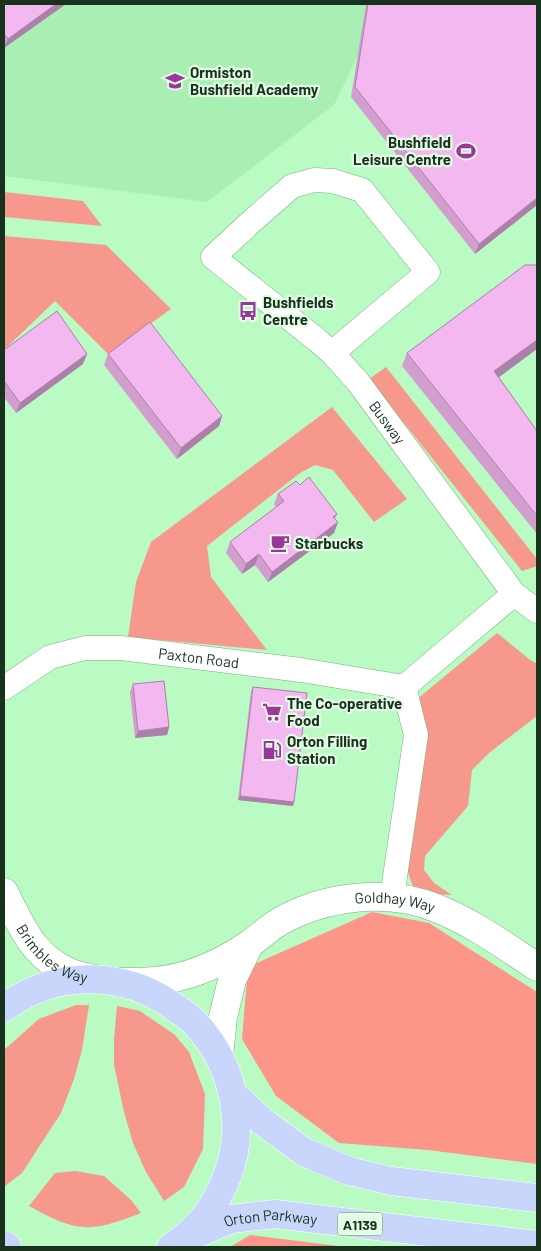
<svg xmlns="http://www.w3.org/2000/svg" width="541" height="1251" viewBox="0 0 541 1251" font-family="Barlow,sans-serif">
	<style>
		.built { fill: #a9efb3 }
		.green { fill: #f6988b }
		.forest { fill: #fc9689 }
		.lines { fill: none; stroke-linecap: round; stroke-linejoin: round }
		.minor-casing { stroke: #74b17d; stroke-width: 25 }
		.tertiary-casing { stroke: #74b17d; stroke-width: 29 }
		.primary-casing { stroke: #fff; stroke-width: 29 }
		.minor { stroke: #fff; stroke-width: 24 }
		.tertiary { stroke: #fff; stroke-width: 28 }
		.primary { stroke: #c8d6fc; stroke-width: 28 }
		.wall { fill: #d19ece }
		.shaded-wall { fill: #aa81a8 }
		.building { fill: #f3b8f0; stroke: #aa81a8 }
		.labels { text-anchor: middle; dominant-baseline: central; stroke-width: 4.5; stroke-linejoin: round; paint-order: stroke }
		.shield { fill: #e3fce6; stroke: #556f59; stroke-width: 1 }
		.shield-label { font-size: 14px; font-weight: bold; fill: #18321d }
		.poi-label { font-size: 15px; font-weight: bold; fill: #18321d; stroke: #e3fce6; text-anchor: start }
		.street-label { font-size: 15px; fill: #18321d; stroke: #e3fce6 }
	</style>
	<rect width="100%" height="100%" fill="#bafac3"/>
	<path class="built" d="M4,4H381L358,56L334,105L207,202L4,176Z"/>
	<path class="green" d="M4,192L83,201L102,226L4,217Z
		M4,236L106,245L171,309L108,354L55,301L4,350Z
		M386,367L537,559V566L522,571L369,379Z
		M332,407L407,499L374,522L333,470L315,465L300,473L207,546L211,577L267,650L128,637L136,582L151,542Z
		M497,633L529,659L537,664V716L489,753L472,770L468,806L425,856L424,870L434,883L452,895L415,893L405,863L416,700Z
		M76,1005H89L82,1050L74,1079L61,1113L22,1173L5,1186L4,1050L39,1019Z
		M117,1006L140,1011L175,1035L189,1052L205,1094L203,1149L184,1187L164,1201L146,1172L133,1143L124,1112L114,1065V1039Z
		M75,1171L104,1176L131,1200L141,1213C125,1219 100,1229 84,1227C64,1226 46,1215 29,1206L55,1173Z"/>
	<path class="forest" d="M372,912L429,923L537,992V1164L428,1150L339,1143L276,1096L242,1039L248,967Z
		M250,1235L346,1247H230Z"/>
	<g class="lines">
		<g class="minor-casing">
			<g id="minor">
				<path id="s1" d="M332,353L428,272L362,190L333,181L314,180L292,186L252,221L213,257L317,340L332,353L358,382L514,594L537,611"/>
				<path id="s2" d="M4,688L50,657L85,648H121L301,670L404,687L514,594"/>
				<path d="M392,897L416,735L404,687"/>
			</g>
		</g>
		<g class="tertiary-casing">
			<g id="tertiary">
				<path id="s3" d="M4,892C21,925 33,957 69,972C77,976 87,977 95,979"/>
				<path id="s4" d="M120,982C131,982 143,982 154,981C189,978 220,964 248,945C259,938 268,928 279,922C324,896 387,888 436,908C472,922 505,946 537,967"/>
				<path d="M219,1056L223,1017L232,980L249,945"/>
			</g>
		</g>
		<g class="primary-casing">
			<g id="primary">
				<path d="M4,1008C56,969 125,970 177,1009C183,1013 190,1017 195,1023C236,1067 249,1133 222,1188C210,1214 195,1232 171,1247"/>
				<path d="M234,1095L263,1122L304,1152L349,1171L391,1181L537,1198"/>
				<path id="s5" d="M194,1235L231,1219L275,1214L537,1245"/>
				<path d="M4,1245L7,1247"/>
			</g>
		</g>
		<use href="#minor" class="minor"/>
		<use href="#tertiary" class="tertiary"/>
		<use href="#primary" class="primary"/>
	</g>
	<path class="wall" d="M4,4H66L4,48Z
		M366,4H537V205L475,254L351,97Z
		M4,350L83,364L16,413L4,397Z
		M407,353L499,377L537,431V534L402,366Z
		M108,354L222,416L219,426L177,459L104,365Z
		M300,485L337,514L335,519L338,522L334,533L268,582L255,565L242,574L226,553L230,542L276,507L274,504L278,494Z
		M133,684L169,727L167,735L135,738L130,692Z
		M253,687L294,802L293,806L238,800L251,691Z"/>
	<path class="shaded-wall" d="M56,4H66L4,48L8,39Z
		M537,198V205L475,254L479,244Z
		M537,340V349L490,384L494,371Z
		M87,354L83,364L16,413L20,403Z
		M222,416L219,426L177,459L181,448Z
		M338,522L334,533L268,582L272,572Z
		M259,554L255,565L242,574L246,564Z
		M169,727L167,735L135,738L138,731Z
		M240,796L294,802L293,806L238,800Z"/>
	<path class="building" d="M4,4H56L8,39L4,34Z
		M368,4H537V198L479,244L355,87Z
		M525,265H537V340L494,371L537,431V516L407,353Z
		M57,311L87,354L20,403L4,381V350Z
		M150,322L222,416L181,448L108,354Z
		M309,477L337,514L333,517L338,522L272,572L259,554L246,564L230,542L284,501L278,494L296,481L300,485Z
		M164,681L169,727L138,731L133,684Z
		M253,687L307,693L294,802L240,796Z"/>
	<defs>
		<g id="school-bare" transform="scale(1.5)"><path d="M0-5L7-2L0 1L-7-2ZM-4 1L0 2.5L4 1V4Q0 6-4 4Z" fill="#9c369a" stroke="#e3fce6" stroke-width="2.5" paint-order="stroke"/></g>
		<g id="stadium-bare" transform="scale(1.5)"><path d="M0-5a6.5 5 0 1 0 0 10a6.5 5 0 1 0 0-10ZM-3.5-1.8h7v3.6h-7Z" fill="#9c369a" stroke="#e3fce6" stroke-width="2.5" paint-order="stroke"/></g>
		<g id="bus-bare" transform="scale(1.5)"><path d="M-5-6H5V4H4V6H2V4H-2V6H-4V4H-5ZM-3.5-4V0h7V-4ZM-3.5 1.2v1.5H-2V1.2ZM2 1.2v1.5H3.5V1.2Z" fill="#9c369a" stroke="#e3fce6" stroke-width="2.5" paint-order="stroke"/></g>
		<g id="cafe-bare" transform="scale(1.5)"><path d="M-5.5-4.5H6V0H3Q3 3.5 0 3.5H-2.5Q-5.5 3.5-5.5 0ZM3-3.2v2h1.7v-2ZM-6 4.5H4V6H-6Z" fill="#9c369a" stroke="#e3fce6" stroke-width="2.5" paint-order="stroke"/></g>
		<g id="supermarket-bare" transform="scale(1.5)"><path d="M-6-5.5h2.5l.6 2H6L4.5 2H-2.5L-4.4-4H-6ZM-1.5 3.2a1.3 1.3 0 1 0 .1 0ZM3 3.2a1.3 1.3 0 1 0 .1 0Z" fill="#9c369a" stroke="#e3fce6" stroke-width="2.5" paint-order="stroke"/></g>
		<g id="fuel-bare" transform="scale(1.5)"><path d="M-5.5-6h7V0h2V4h1.3V-2.5L3-4.5l.8-.8L6-3V5H2.5V1h-1V6h-7ZM-4.2-4.7v3.2H.2V-4.7Z" fill="#9c369a" stroke="#e3fce6" stroke-width="2.5" paint-order="stroke"/></g>
	</defs>
	<g fill-rule="evenodd">
		<use href="#school-bare" x="175" y="81"/>
		<use href="#stadium-bare" x="466" y="151"/>
		<use href="#bus-bare" x="248" y="311"/>
		<use href="#cafe-bare" x="280" y="543"/>
		<use href="#supermarket-bare" x="272" y="712"/>
		<use href="#fuel-bare" x="272" y="750"/>
	</g>
	<g class="labels">
		<rect class="shield" x="337.5" y="1212.5" width="45" height="23" rx="4"/>
		<g class="shield-label">
			<text x="360" y="1224">A1139</text>
		</g>
		<g class="poi-label">
			<text x="190" y="72">Ormiston<tspan x="190" dy="17">Bushfield Academy</tspan></text>
			<text x="451" y="142" text-anchor="end">Bushfield<tspan x="451" dy="17">Leisure Centre</tspan></text>
			<text x="263" y="302">Bushfields<tspan x="263" dy="17">Centre</tspan></text>
			<text x="295" y="543">Starbucks</text>
			<text x="287" y="703">The Co-operative<tspan x="287" dy="17">Food</tspan></text>
			<text x="287" y="741">Orton Filling<tspan x="287" dy="17">Station</tspan></text>
		</g>
		<g class="street-label">
			<text stroke="none"><textPath href="#s1" startOffset="651">Busway</textPath></text>
			<text stroke="none"><textPath href="#s2" startOffset="206">Paxton Road</textPath></text>
			<text stroke="none"><textPath href="#s4" startOffset="295">Goldhay Way</textPath></text>
			<text stroke="none"><textPath href="#s3" startOffset="81">Brimbles Way</textPath></text>
			<text stroke="none"><textPath href="#s5" startOffset="80">Orton Parkway</textPath></text>
		</g>
	</g>
	<rect width="541" height="1251" fill="none" stroke="#18321d" stroke-width="10"/>
</svg>
